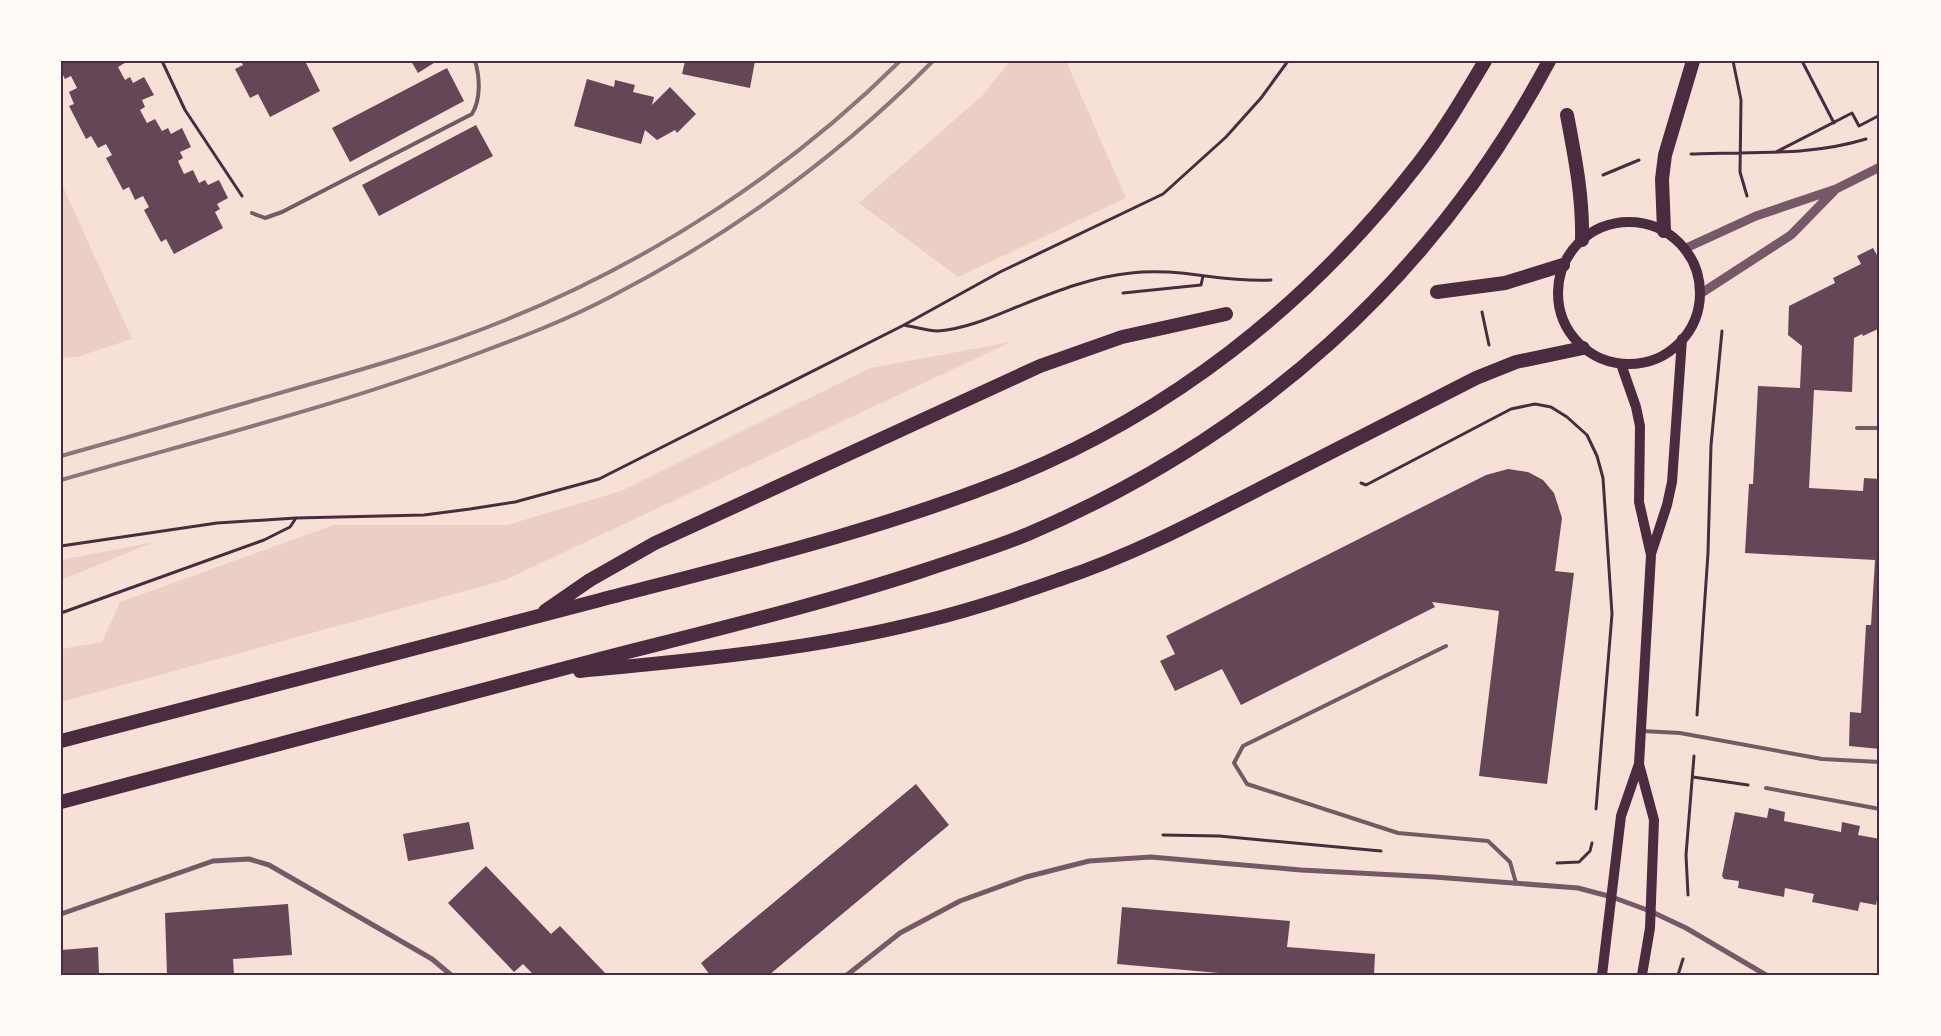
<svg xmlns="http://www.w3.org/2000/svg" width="1941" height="1036" viewBox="0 0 1941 1036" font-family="Inter,sans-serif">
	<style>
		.green { fill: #ebcfc5 }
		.building { fill: #644757 }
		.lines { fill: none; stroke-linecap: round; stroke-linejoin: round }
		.path { stroke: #4a2c40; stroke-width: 3 }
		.service { stroke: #755966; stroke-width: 4 }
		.minor { stroke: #755966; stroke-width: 5 }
		.tertiary { stroke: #755966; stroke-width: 9 }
		.secondary { stroke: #4a2c40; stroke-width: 10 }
		.trunk { stroke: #4a2c40; stroke-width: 14 }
		.rail { stroke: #8f747c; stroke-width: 4 }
		.neatline { fill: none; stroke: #4a2c40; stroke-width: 2 }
	</style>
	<rect width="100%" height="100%" fill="#f7e1d7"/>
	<path class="green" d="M1010,61H1066L1126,198L958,277L859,203L982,96Z
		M61,182L132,339L77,357L61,358Z
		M1011,342L505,580L61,702V649L102,642L120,602L334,525H507L621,491L870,368Z
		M154,542L61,580V560Z"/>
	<path class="building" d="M61,61H128L118,67L125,80L130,77L133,83L144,77L154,95L142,100L145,107L140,110L147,123L155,119L162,131L168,128L171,134L182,128L191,147L180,152L183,158L178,161L184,174L193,170L199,183L205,180L208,185L219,180L228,198L217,204L220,209L215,212L223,228L174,254L166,239L161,242L144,210L149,207L143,196L135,200L129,187L123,190L106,158L112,155L106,144L98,148L91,136L86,139L69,106L74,104L69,92L77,88L71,76L65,79L61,71Z
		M241,61H305L320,91L270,117L258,94L250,98L235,69L243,65Z
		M411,61H437L418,73Z
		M685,61H755L750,88L682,74Z
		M447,68L464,101L350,162L332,128Z
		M587,79L614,87L615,80L635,85L633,92L654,97L652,105L670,87L696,114L677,133L675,130L657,140L645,130L641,144L574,126Z
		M476,125L493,156L379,216L362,185Z
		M1873,248L1877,255L1880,254V328L1863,336L1862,334L1854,338L1852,392L1814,390L1809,488L1863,491L1864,478L1880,479V749L1849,746L1850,712L1861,713L1866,625H1871L1875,560L1745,553L1749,484H1753L1758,386L1800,388L1802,346L1788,335L1789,306L1835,283L1833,278L1861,264L1857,256Z
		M1508,469L1528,472L1543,480L1554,493L1562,518L1555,571L1574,573L1547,784L1479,776L1499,611L1432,602L1435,607L1241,705L1222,669L1175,691L1160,661L1175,654L1166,636L1486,475Z
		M916,784L949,825L769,975H710L701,963Z
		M1769,808L1785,812L1784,821L1841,832L1842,822L1860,826L1858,835L1880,839V887L1876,905L1860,902L1858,911L1812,902L1814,894L1785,888L1784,897L1738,888L1739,881L1724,879L1722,876L1735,812L1767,818Z
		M469,822L474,849L408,861L403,834Z
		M486,866L551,934L560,926L607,975H534L523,964L514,972L448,903Z
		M288,904L292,955L233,959L234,975H167L165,913Z
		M1122,907L1290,921L1287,947L1375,954L1374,975H1241L1117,964Z
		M98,947L99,974L61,975V950Z"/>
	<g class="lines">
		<path class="path" d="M162,61L185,110L242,196
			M340,61H342
			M1733,61L1741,100L1740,172L1747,196
			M1802,61L1834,123
			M1776,152L1852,113L1859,126L1880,115
			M1691,154C1750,151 1807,157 1866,139
			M1603,175L1639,160
			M1123,293L1201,285L1203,276
			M1482,312L1489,345
			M904,325C915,327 927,331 938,331C964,329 990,318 1014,308C1052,293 1090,277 1131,273C1178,267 1223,283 1271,280
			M1361,483L1366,485L1511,409L1535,404L1551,407L1567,417L1587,435L1597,456L1603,478L1612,614L1596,809
			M61,546L217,523L296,518L424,515L470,509L515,502L599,479L904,325L1000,272L1163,194L1226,137L1261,98L1288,61
			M61,613L264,540L290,527L296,518
			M1697,715L1708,553L1711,445L1722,331
			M1693,777L1748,785
			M1163,835L1219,836L1381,851
			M1557,863L1579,862L1590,851L1592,843
			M1688,895L1686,855L1694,756
			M1678,975L1683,959"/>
		<path class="service" d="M252,213L265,218L282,212L472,114C481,99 480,77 475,61
			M1857,428H1880
			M1446,646L1243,746L1234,763L1247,784L1398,833L1488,841L1510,862L1516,883
			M1642,731L1680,733L1822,759L1880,762
			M1766,788L1880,809"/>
		<path class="minor" d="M61,914L213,861L249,859L269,865L432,959L451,975
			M847,975L900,933L960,901L1026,877L1089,861L1151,857L1301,870L1434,877L1578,888L1612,897L1650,911L1686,928L1766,975"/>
		<path class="tertiary" d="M1684,249L1756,216L1836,189L1880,167
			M1700,294L1791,235L1834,191"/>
		<path class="secondary" d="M1558 293a71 71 0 1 1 142 0a71 71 0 1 1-142 0Z
			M1651,554L1667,505L1672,482L1682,339
			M1639,764L1654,820L1650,928L1642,975
			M1602,975L1621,816L1639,764L1651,555L1639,502L1640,426L1636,407L1621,364"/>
		<path class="trunk" d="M1567,115C1575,157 1583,197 1582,240
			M1664,231L1662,179L1665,155L1693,61
			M1437,292L1505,283L1563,265
			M545,611L590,580L655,543L1040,366L1122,337L1226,314
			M580,671C694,660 809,650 921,622C967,611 1013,596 1058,580C1131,556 1199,520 1267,485C1337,449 1406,414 1476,378L1516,362L1583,348
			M61,741C241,694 420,647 600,600C734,565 870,533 1000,482C1167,417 1309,305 1418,164C1443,132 1464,96 1485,61
			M61,802C240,755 418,706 596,660C705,632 815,606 922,571C957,559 994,548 1028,534C1255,437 1433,279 1549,61"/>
		<path class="rail" d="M61,456C140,434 219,411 297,388C368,368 440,347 508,319C653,260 789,171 900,61
			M61,480C200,440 341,405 476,354C522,337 569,319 612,296C732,234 838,157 933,61"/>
	</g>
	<rect width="1941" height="1036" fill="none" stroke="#fffaf5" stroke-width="125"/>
	<rect x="62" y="62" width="1816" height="912" class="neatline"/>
</svg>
